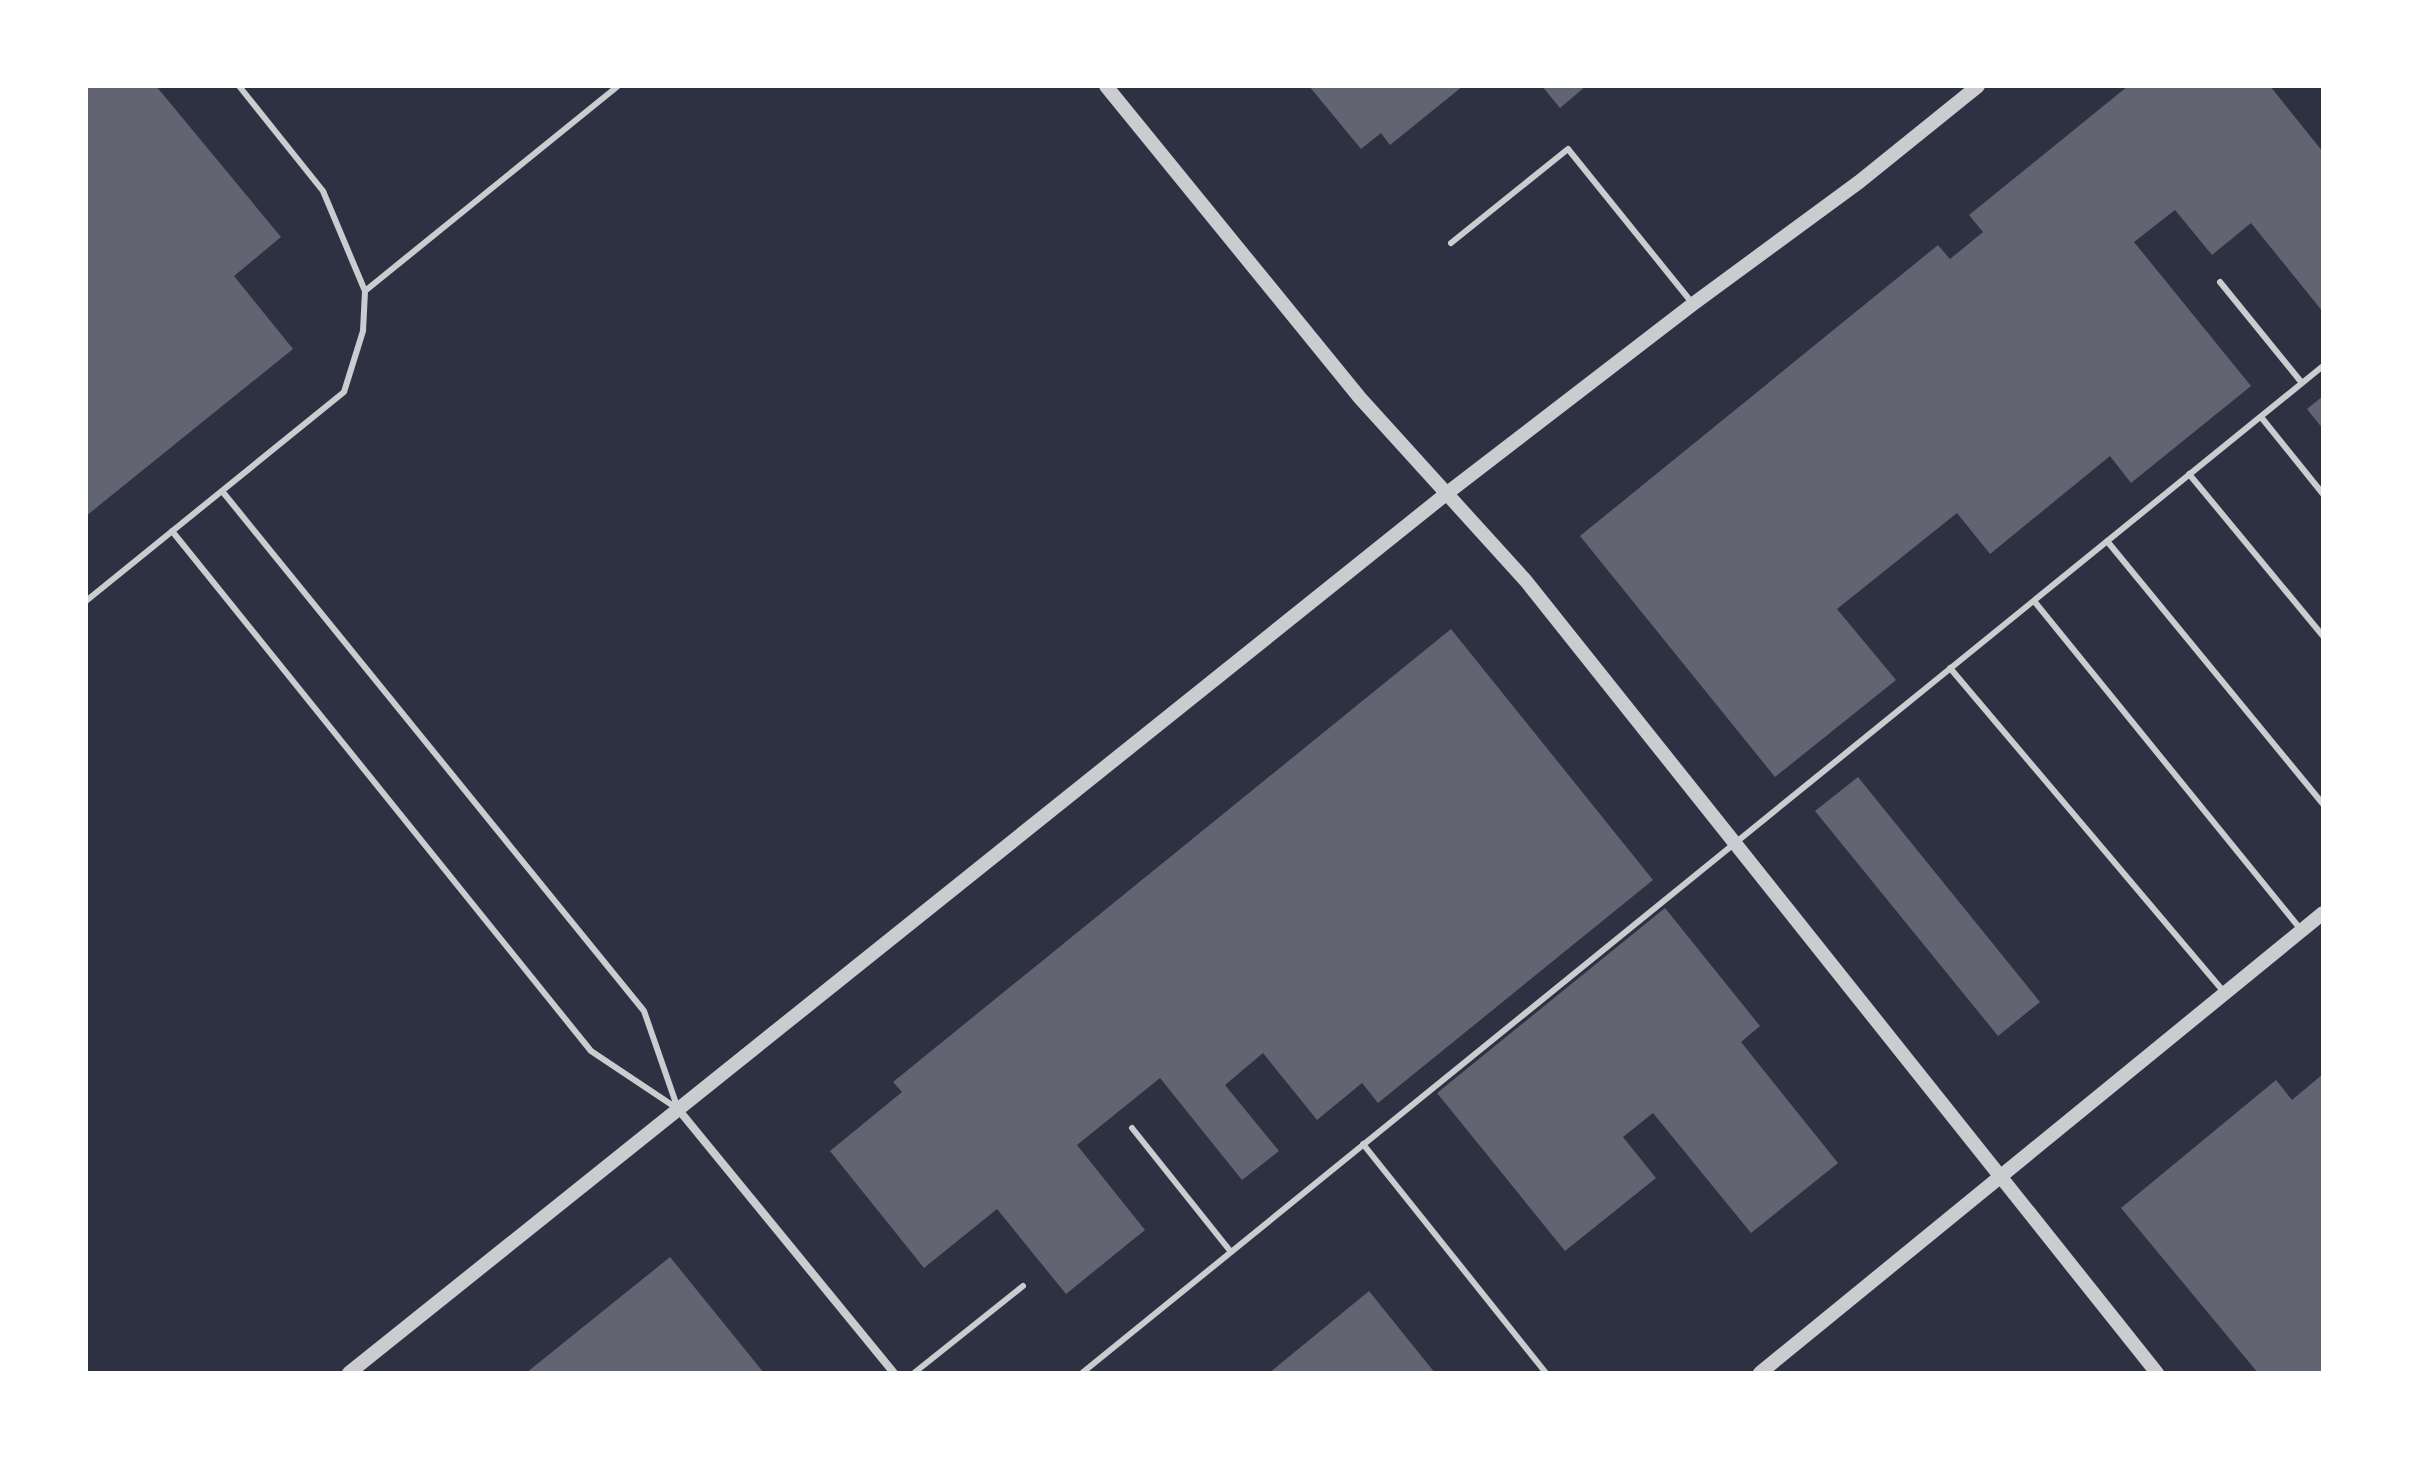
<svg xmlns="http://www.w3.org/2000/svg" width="2409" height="1459" viewBox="0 0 2409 1459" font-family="Roboto,sans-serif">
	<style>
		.building { fill: #626471 }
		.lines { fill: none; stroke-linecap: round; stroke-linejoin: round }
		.service { stroke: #caccd0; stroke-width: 6 }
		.minor { stroke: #caccd0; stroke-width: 8 }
		.tertiary { stroke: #caccd0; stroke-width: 14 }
	</style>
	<rect width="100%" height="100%" fill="#2d3142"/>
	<path class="building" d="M86,86H156L281,237L234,276L293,349L86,516Z
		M1309,86H1463L1390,145L1381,133L1361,149Z
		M1542,86H1586L1560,108Z
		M2128,86H2270L2323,152V312L2251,223L2212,255L2175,210L2134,242L2251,386L2131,483L2110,456L1990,554L1957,513L1837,609L1896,680L1775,777L1580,536L1938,245L1950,259L1983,232L1969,215Z
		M2323,396V429L2307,409Z
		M1451,629L1653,880L1378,1103L1362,1083L1317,1120L1263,1053L1225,1085L1279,1151L1242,1180L1160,1078L1077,1145L1145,1230L1066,1294L997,1209L924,1268L830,1151L902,1092L893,1082Z
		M1858,777L2040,1002L1998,1036L1815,811Z
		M1665,908L1760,1026L1741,1042L1838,1163L1751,1233L1653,1113L1623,1137L1656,1178L1565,1251L1437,1093Z
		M2323,1074V1373H2258L2121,1208L2276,1080L2292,1100Z
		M670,1257L764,1373H526Z
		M1369,1291L1435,1373H1269Z"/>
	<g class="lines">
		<path class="service" d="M239,86L323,191L365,291
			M1451,243L1568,149L1693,304
			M2220,282L2302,383
			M2261,417L2323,494
			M2189,474L2323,636
			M222,491L644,1011L678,1109
			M172,531L591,1051L678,1109
			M2107,541L2323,804
			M86,601L344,392L363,331L365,291L618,86
			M2034,601L2302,931
			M1950,668L2224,992
			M1132,1128L1231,1252
			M1363,1144L1546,1373
			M914,1373L1023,1286
			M1082,1373L2323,366"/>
		<path class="minor" d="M678,1109L894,1373"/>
		<path class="tertiary" d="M1106,86L1360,398L1526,581L2157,1373
			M349,1373L1446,494L1693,304L1859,182L1978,86
			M1760,1373L2323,913"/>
	</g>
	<rect width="2409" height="1459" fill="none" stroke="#ffffff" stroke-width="176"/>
</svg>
